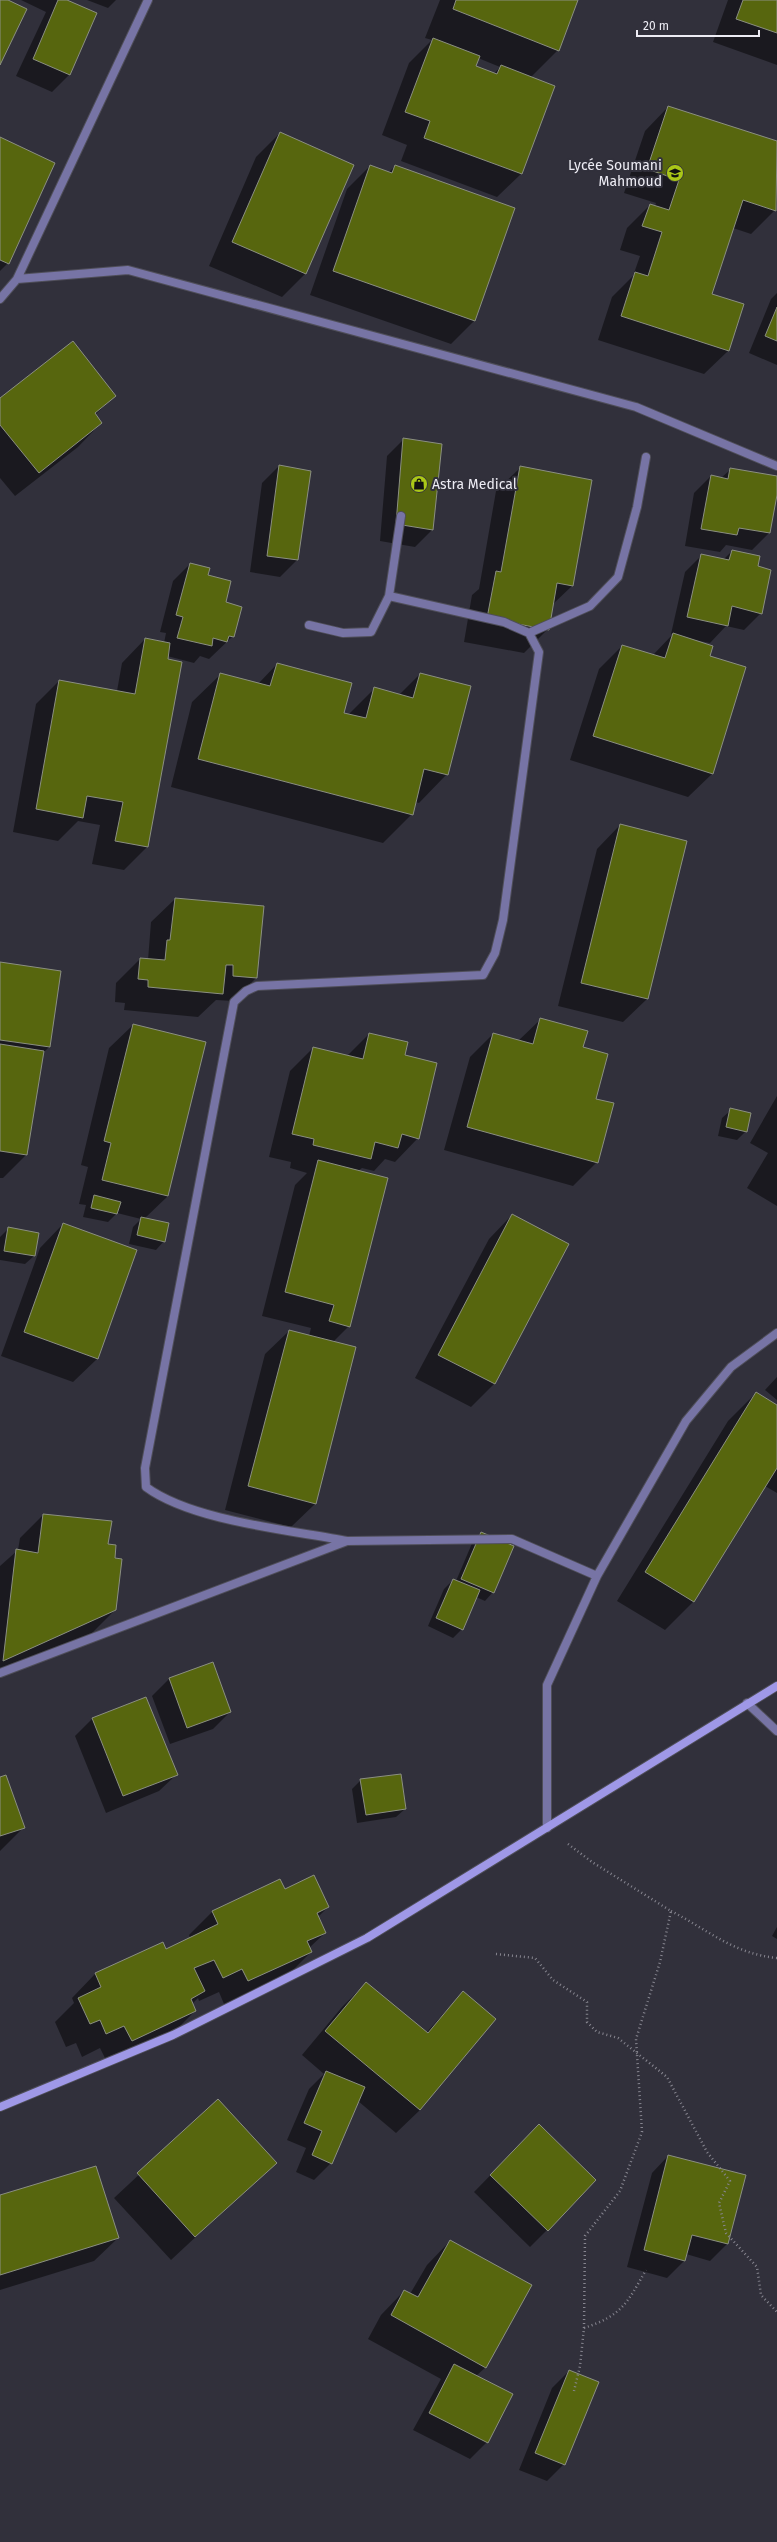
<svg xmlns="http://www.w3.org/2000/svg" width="777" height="2542" viewBox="0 0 777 2542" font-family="'Fira Sans',sans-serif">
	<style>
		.shadow { fill: #0007; fill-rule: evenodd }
		.building { fill: #57660e; stroke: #8b8f82 }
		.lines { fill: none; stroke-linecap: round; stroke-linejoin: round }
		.lane-casing { stroke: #4f4e59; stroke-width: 10 }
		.street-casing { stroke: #4f4e59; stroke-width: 10 }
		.secondary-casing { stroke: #4f4e59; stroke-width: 10 }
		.path { stroke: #878690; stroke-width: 2.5; stroke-dasharray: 1 3; stroke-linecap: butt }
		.lane { stroke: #7774a5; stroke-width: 8 }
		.street { stroke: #7774a5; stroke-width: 8 }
		.secondary { stroke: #9f98e7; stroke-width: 8 }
		.labels { text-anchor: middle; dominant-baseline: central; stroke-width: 4; stroke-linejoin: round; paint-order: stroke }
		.poi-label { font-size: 14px; fill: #edecf4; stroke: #31303b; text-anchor: end }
	</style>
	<rect width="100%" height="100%" fill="#31303b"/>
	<path class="shadow" d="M21,0H64L95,14L69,75L52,92L16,76L46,12Z
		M87,0H116L108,8Z
		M440,0H577L558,50L530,78L554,87L521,174L497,197L401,161L407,145L382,135L409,63L432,40L425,38ZM478,58L500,67L494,74L474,66Z
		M728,0H777V65L713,42Z
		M668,107L777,142V203L775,210L751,234L733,228L711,294L743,305L728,351L704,374L598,340L612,297L633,276L640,256L620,250L627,228L650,205L655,206L656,203L624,193L645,131Z
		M280,133L352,165L305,274L282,297L209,266L256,157Z
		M0,138L8,263L0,271Z
		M370,166L388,173L395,166L474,321L451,344L310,295L347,189Z
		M777,293V365L749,353L771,299Z
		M114,396L95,415L101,423L78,447L15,496L0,478V399Z
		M404,439L441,445L432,530L415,547L380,541L387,456Z
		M279,466L297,560L280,577L250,572L262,483Z
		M520,468L572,586L552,605L548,629L524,653L464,642L472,595L479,589L496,491Z
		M731,469L777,477L769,533L752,550L726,545L720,552L685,546L694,493L711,476L721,478Z
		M732,551L757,567L761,613L744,630L726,626L710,643L689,639L709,657L744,668L712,774L688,797L570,760L599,669L622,646L653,655L673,634H671L685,572L702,555L723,560Z
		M190,564L207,576L224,603L233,636L209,659L200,656L194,663L167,656V660L180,662L147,847L124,870L92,864L100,825L78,821L58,841L13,832L36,704L59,681L117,691L122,663L145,639L164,643L166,633L160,632L173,581Z
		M277,664L343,713L348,715L375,688L399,695L420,674L447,774L419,803L415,802L412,814L383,843L171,787L192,702L221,674L258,684Z
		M620,825L647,999L623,1022L558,1006L597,849Z
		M175,899L263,907L256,978L233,1001L216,1000L198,1017L124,1010L125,1003L115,1002L116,983L140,959L148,960L151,922Z
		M0,963L49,1047L42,1054L26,1155L3,1178H0Z
		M541,1019L582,1048L595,1099L597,1162L573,1186L444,1150L470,1057L493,1034L518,1041Z
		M133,1025L168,1196L144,1219L164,1241L156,1250L129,1244L133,1227L141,1219L117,1213L108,1222L83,1217L86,1205L79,1204L88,1167L81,1165L109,1048Z
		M369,1034L403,1056L418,1138L395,1162L385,1159L374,1171L362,1168L358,1171L349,1326L333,1342L355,1348L315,1504L291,1527L225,1510L265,1354L289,1331L309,1336L311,1328L262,1316L295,1185L307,1173L290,1168L291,1162L269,1157L290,1071L313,1048L347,1056Z
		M777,1096V1206L747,1188L768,1153L750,1143Z
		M731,1110L746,1131L737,1140L718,1136L722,1118Z
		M512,1215L568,1245L494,1384L471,1407L415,1378L489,1239Z
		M63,1224L136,1251L97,1359L73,1382L1,1356L40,1248Z
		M9,1228L34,1256L25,1264L0,1260V1237Z
		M777,1377V1400L765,1390Z
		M756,1393L776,1405L777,1404V1493L765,1486L693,1602L665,1630L617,1601L728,1421Z
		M43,1515L106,1545L115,1610L91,1634L0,1674V1566L18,1550L20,1538Z
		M481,1533L493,1592L485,1601L476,1597L462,1629L453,1638L428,1626L444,1589L453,1580L456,1581L473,1541Z
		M169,1679L230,1712L213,1729L170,1744L152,1696Z
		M146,1698L176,1775L159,1791L106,1813L75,1736L92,1719Z
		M0,1778L24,1827L0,1851Z
		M361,1780L405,1809L396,1817L357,1823L352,1789Z
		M280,1881L284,1890L328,1907L318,1917L325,1933L309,1948L311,1952L288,1975L224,2004L219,1992L199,2001L198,1998L192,2004L195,2011L172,2034L108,2064L100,2048L82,2057L76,2043L66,2047L55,2022L74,2003L72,1998L95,1974L162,1944L165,1950L190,1938L189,1935L212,1912Z
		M777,1927V1939L772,1936Z
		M366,1983L426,2033L463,1992L420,2110L396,2133L358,2101L331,2163L314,2180L296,2172L306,2148L287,2140L309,2089L324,2074L302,2055L342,2007Z
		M218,2101L275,2163L171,2260L114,2198Z
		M522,2143L547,2230L530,2247L474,2192Z
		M668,2156L727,2244L710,2261L686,2254L684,2261L667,2278L627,2267L652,2173Z
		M0,2196L118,2238L94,2261L0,2290Z
		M450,2241L486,2367L476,2376L487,2442L470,2459L413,2430L441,2379L368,2339L381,2315L404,2291L410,2294L427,2265Z
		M569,2371L564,2464L547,2481L519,2470L552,2388Z"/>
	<path class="building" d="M0,0H8L27,9L0,65Z
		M58,0H67L97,13L70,75L33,59Z
		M456,0H578L559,51L453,9Z
		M743,0H777V33L736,19Z
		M433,38L480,56L476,66L497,74L501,65L555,86L522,174L424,138L430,121L405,112Z
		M668,106L777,141L776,211L743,200L712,294L744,304L729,351L621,316L635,272L648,276L662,232L642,226L650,204L669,210L679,180L647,169Z
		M280,132L354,165L306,274L232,242Z
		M0,137L55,163L9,264L0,260Z
		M370,165L392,173L395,165L515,208L475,321L333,271Z
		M777,307V341L765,336Z
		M73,341L116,396L95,413L102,423L39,473L0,425V398Z
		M403,438L442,444L433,530L396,524Z
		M279,465L311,471L298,560L267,556Z
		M520,466L592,480L573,586L557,583L549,630L487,618L496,571L501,572Z
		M730,468L777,476V495L770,533L739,528L737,535L701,529L711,475L728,479Z
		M732,550L760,556L758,566L771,570L762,614L732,606L728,626L687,617L701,554L729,560Z
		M190,563L210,568L208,575L231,581L226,602L242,607L234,637L229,636L227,642L213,638L212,646L177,638L183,617L176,615Z
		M673,633L713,646L710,656L746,667L713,774L593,736L622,645L665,658Z
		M145,638L170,643L168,659L182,662L148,847L115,841L123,802L87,796L83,818L36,809L59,680L135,694Z
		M277,663L352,683L344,713L366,718L374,687L413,698L420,673L471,686L448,775L424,769L413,815L198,759L220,673L270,686Z
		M620,824L687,841L648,999L581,983Z
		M175,898L264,906L257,978L233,976V965H226L223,994L148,987V980L138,979L140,958L165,960L167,940H170Z
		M0,962L61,971L50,1047L0,1040Z
		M540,1018L588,1031L583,1047L608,1054L596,1099L614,1103L598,1163L467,1127L493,1033L533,1044Z
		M133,1024L206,1042L168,1196L102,1180L111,1143L104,1141Z
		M369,1033L408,1042L405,1055L437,1063L419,1139L402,1134L398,1148L375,1142L371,1159L313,1145L314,1139L292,1134L313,1047L363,1059Z
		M0,1044L44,1051L27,1155L0,1151Z
		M730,1108L751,1113L747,1132L726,1127Z
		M318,1160L388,1178L350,1327L329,1321L334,1305L285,1292Z
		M94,1195L121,1202L117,1214L91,1208Z
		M512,1214L569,1244L495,1384L438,1355Z
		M141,1217L169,1223L165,1242L137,1235Z
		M63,1223L137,1250L98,1359L24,1332Z
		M8,1227L39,1233L35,1256L4,1251Z
		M289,1330L356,1347L316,1504L248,1486Z
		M756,1392L777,1405V1468L694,1602L645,1572Z
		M43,1514L112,1521L108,1544L116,1545L115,1558L122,1559L116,1610L3,1661L16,1549L38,1553Z
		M481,1532L514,1546L494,1593L461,1579Z
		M453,1579L480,1590L463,1630L436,1618Z
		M213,1662L231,1712L187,1728L169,1678Z
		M146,1697L178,1775L123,1796L92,1718Z
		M401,1774L406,1809L366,1815L360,1779Z
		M6,1775L25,1828L0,1836V1777Z
		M314,1875L329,1907L317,1913L326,1933L307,1941L312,1952L248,1981L242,1969L223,1978L214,1960L194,1968L205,1991L191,1999L196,2011L132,2041L124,2026L106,2034L100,2020L90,2024L78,1998L101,1987L95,1973L163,1942L166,1949L218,1924L212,1911L280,1879L285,1889Z
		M366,1982L428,2033L463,1991L496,2019L420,2110L325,2031Z
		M326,2071L365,2087L332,2164L312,2155L322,2131L304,2123Z
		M218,2099L277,2163L195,2237L137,2173Z
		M539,2124L596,2180L548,2231L490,2175Z
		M668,2155L746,2175L728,2244L692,2235L685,2261L644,2250Z
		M96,2166L119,2238L0,2275V2195Z
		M450,2240L532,2285L486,2368L391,2315L404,2290L418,2297Z
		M454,2364L513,2394L488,2443L429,2413Z
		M569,2370L599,2382L565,2465L535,2453Z"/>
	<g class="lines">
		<g class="lane-casing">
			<path id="lane" d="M747,1703L777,1731"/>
		</g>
		<g class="street-casing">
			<path id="street" d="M17,279L148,0
				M0,299L17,279L128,270L636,407L777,466
				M309,625L343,633L371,632L389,596
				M529,633L590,606L618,577L637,507L646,457
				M347,1541C290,1530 192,1521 146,1487L145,1468L234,1002L246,991L257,986L483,975L495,953L503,920L539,652L529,633L504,622L389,596L401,516
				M0,1673L347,1541L512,1539L597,1576
				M547,1828V1685L597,1576L686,1421L731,1367L777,1333"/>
		</g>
		<g class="secondary-casing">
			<path id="secondary" d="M0,2107L173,2035L367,1938L777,1686"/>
		</g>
		<path class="path" d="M568,1844L592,1862L671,1911L660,1962L636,2039L642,2132L620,2191L585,2236L584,2328L580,2366L574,2391
			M671,1911C708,1930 734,1954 777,1958
			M496,1954L535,1958L553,1980L587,2002V2022L597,2032L618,2038L667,2077L707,2152L730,2181L719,2203L726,2233L757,2267L761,2295L777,2312
			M584,2328C623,2315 627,2303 646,2270"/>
		<use href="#lane" class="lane"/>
		<use href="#street" class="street"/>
		<use href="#secondary" class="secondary"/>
	</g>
	<defs>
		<g id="school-disc" transform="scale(0.9)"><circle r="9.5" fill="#aac717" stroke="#31303b"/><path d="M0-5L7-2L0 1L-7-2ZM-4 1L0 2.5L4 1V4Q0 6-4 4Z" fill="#111"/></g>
		<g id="shop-disc" transform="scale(0.9)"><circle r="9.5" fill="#aac717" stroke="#31303b"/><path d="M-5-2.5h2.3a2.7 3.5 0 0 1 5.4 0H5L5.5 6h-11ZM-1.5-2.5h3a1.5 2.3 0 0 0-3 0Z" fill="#111"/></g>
	</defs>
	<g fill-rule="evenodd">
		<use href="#school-disc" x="675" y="173"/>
		<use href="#shop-disc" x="419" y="484"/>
	</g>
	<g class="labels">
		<g class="poi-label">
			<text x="662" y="165">Lycée Soumani<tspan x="662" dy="16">Mahmoud</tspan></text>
			<text x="432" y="484" text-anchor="start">Astra Medical</text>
		</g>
	</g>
	<path d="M637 30v6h122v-6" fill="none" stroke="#edecf4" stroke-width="2"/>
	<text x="643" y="30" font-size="12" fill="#edecf4" stroke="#31303b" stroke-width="3" paint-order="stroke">20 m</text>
</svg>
